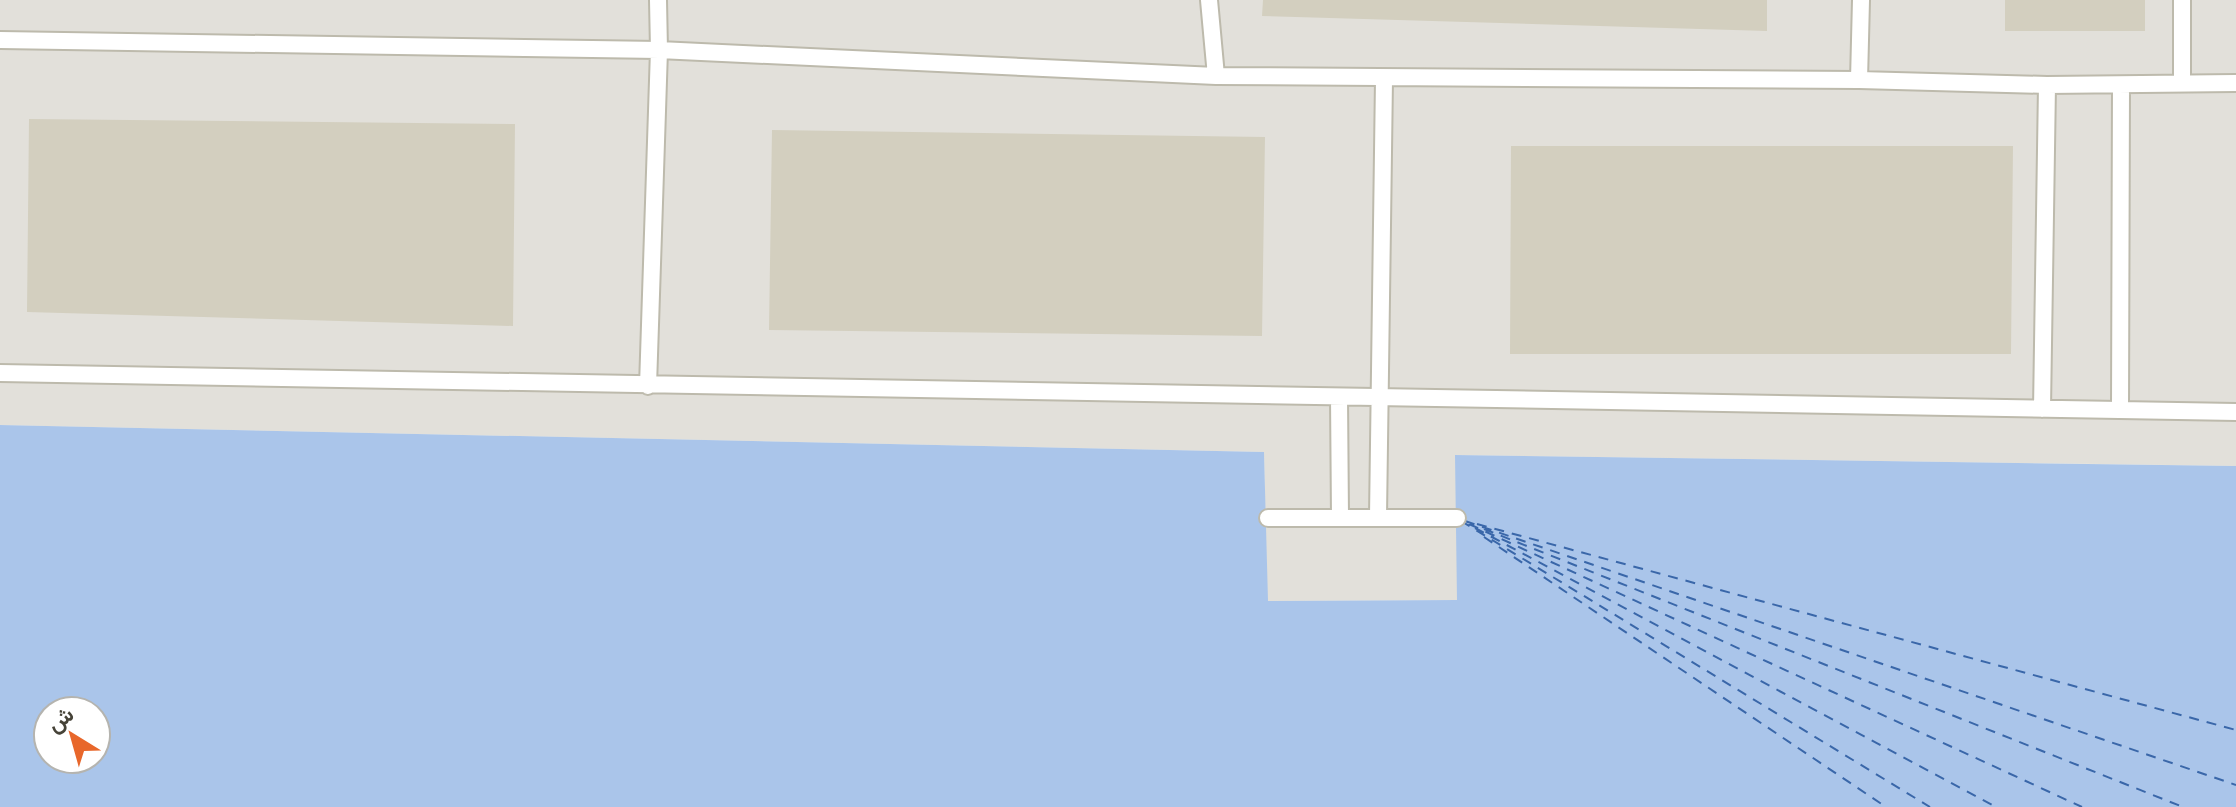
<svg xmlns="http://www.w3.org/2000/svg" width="2236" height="807" viewBox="0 0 2236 807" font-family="Commissioner,Vazirmatn,sans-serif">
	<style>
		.industrial { fill: #e2e0da }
		.water { fill: #aac5ea; fill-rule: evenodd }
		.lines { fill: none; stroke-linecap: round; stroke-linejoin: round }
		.ferry { stroke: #3a67a9; stroke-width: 2; stroke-dasharray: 10 8; stroke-linecap: butt }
		.building { fill: #d3cfbf }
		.lane-casing { stroke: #bdbaac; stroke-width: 20 }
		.lane { stroke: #fff; stroke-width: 16 }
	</style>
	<rect width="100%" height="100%" fill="#f3f1e9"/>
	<path class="industrial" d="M0,0H2236V466L1456,455L1458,600L1267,601L1264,452L0,425Z"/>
	<path class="water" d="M0,425L1264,452L1268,601L1457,600L1455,455L2236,466V807H0ZM48,711H96V759H48Z"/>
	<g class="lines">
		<path class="ferry" d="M1461,521L1930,807
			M1465,521L2236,785
			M1469,524L2082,807
			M1477,524L2236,730
			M1475,528L1996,807
			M1484,529L2183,807
			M1484,537L1886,807"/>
	</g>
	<path class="building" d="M1263,0H1767V31L1262,16Z
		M2005,0H2145V31H2005Z
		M29,119L515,124L513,326L27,312Z
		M772,130L1265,137L1262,336L769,330Z
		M1511,146H2013L2011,354H1510Z"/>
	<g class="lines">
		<g class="lane-casing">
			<path id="lane" d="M1209,0L1216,76
				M0,40L659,50L1216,76L1859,80L2047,85L2236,83
				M1859,80L1861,0
				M2182,83V0
				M0,373L2236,412
				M648,386L659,50L658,0
				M1339,397L1340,517
				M2042,409L2047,85
				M2120,410L2121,85
				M1378,517L1384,79
				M1268,518H1457"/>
		</g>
		<use href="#lane" class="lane"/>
	</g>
	<g transform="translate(72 735) rotate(323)"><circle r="38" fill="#ffffff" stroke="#b5b4af" stroke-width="2"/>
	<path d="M0-6L14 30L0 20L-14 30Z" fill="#e8672b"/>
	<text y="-12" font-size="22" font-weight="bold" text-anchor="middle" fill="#464338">ش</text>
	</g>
</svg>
